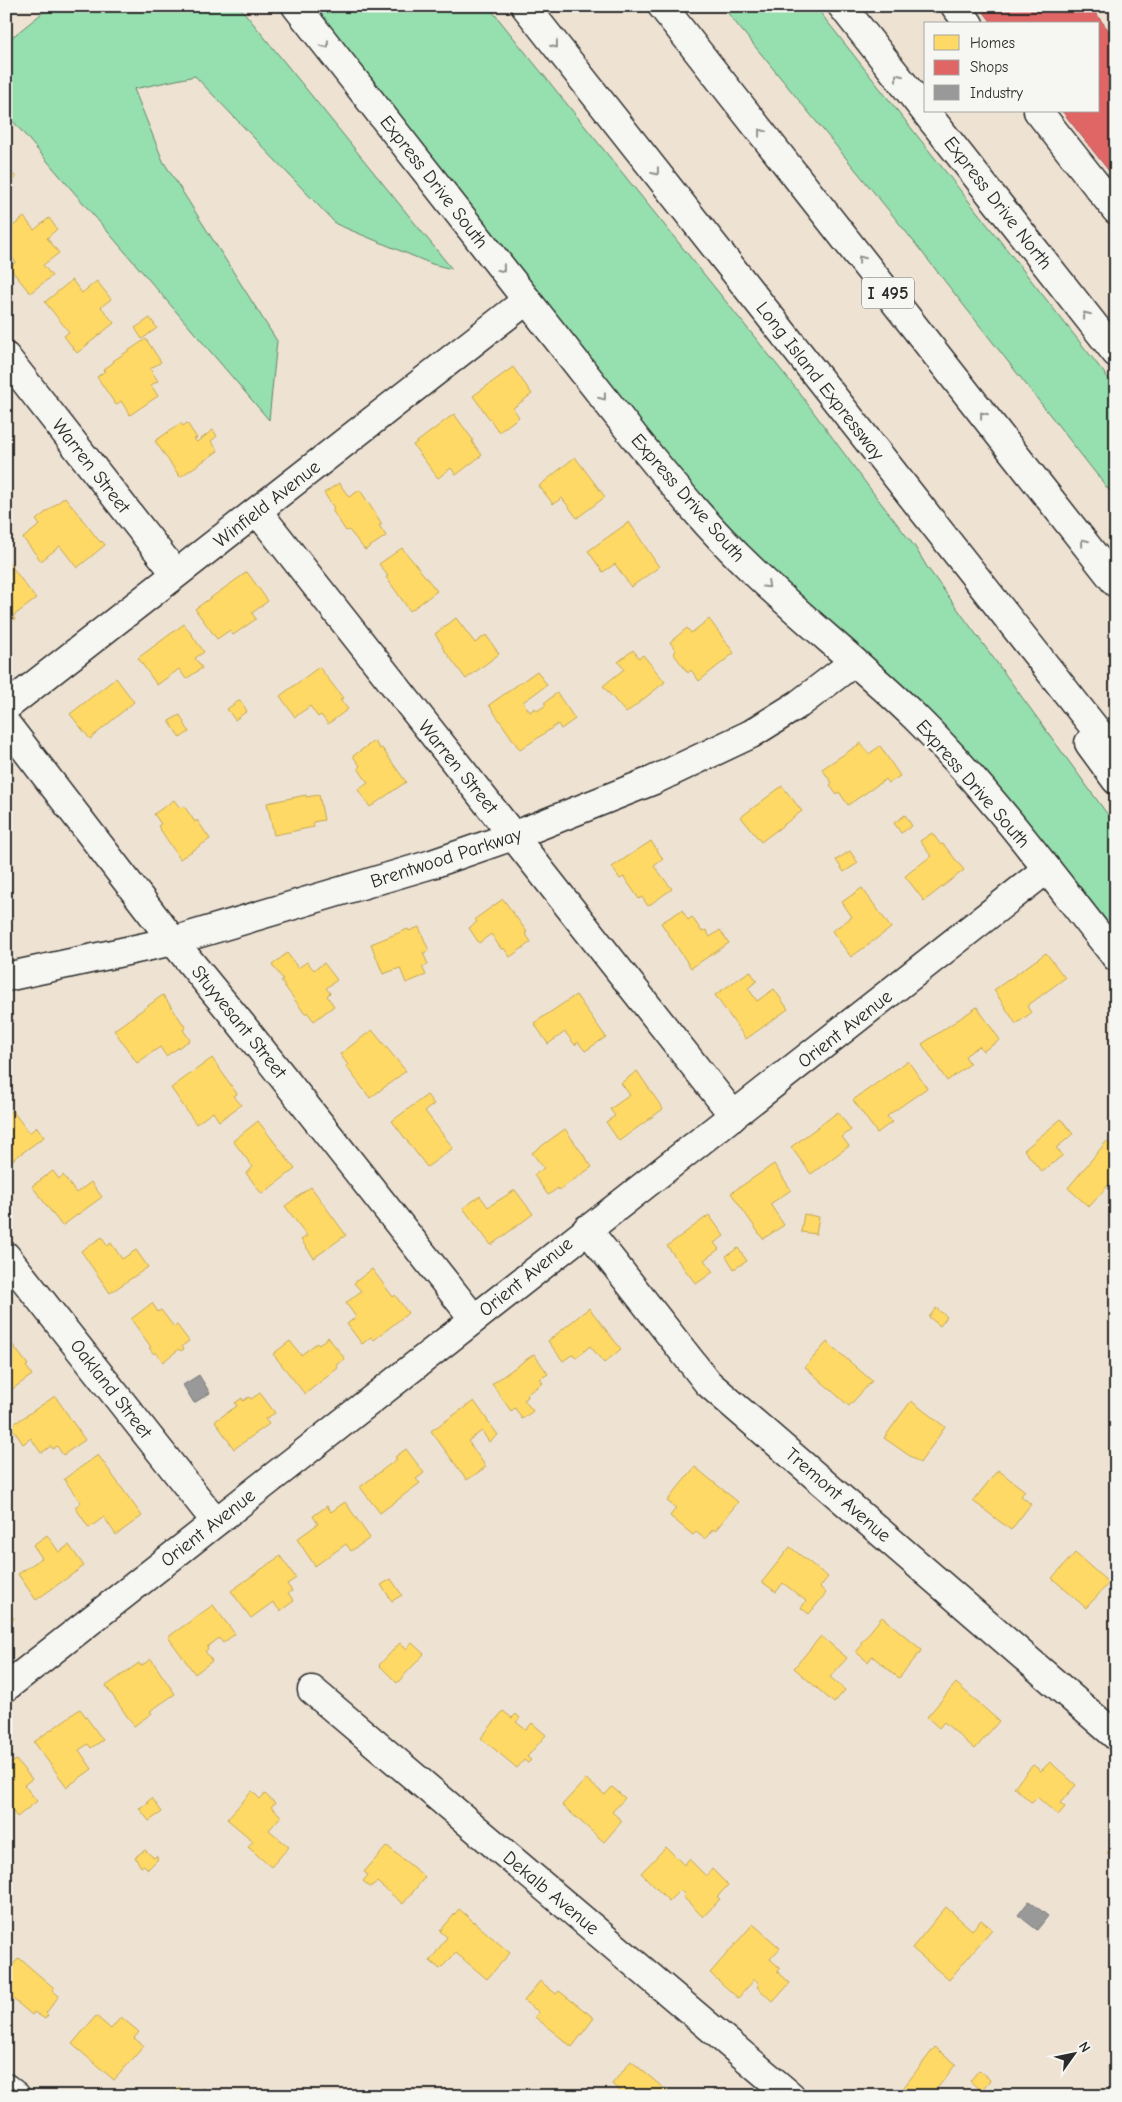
<svg xmlns="http://www.w3.org/2000/svg" width="1122" height="2102" viewBox="0 0 1122 2102" font-family="'Comic Neue',sans-serif">
	<style>
		.green { fill: #96dfae; stroke: #60856c }
		.homes { fill: #ffd966; stroke: #bfa554 }
		.shops { fill: #e06666; stroke: #aa5454 }
		.industry { fill: #999; stroke: #787878 }
		.lines { fill: none; stroke-linecap: round; stroke-linejoin: round }
		.minor-casing { stroke: #2b2b2b; stroke-width: 31 }
		.major-casing { stroke: #2b2b2b; stroke-width: 31 }
		.highway-casing { stroke: #2b2b2b; stroke-width: 31 }
		.minor { stroke: #f6f6f2; stroke-width: 28 }
		.major { stroke: #f6f6f2; stroke-width: 28 }
		.highway { stroke: #f6f6f2; stroke-width: 28 }
		.oneway { stroke: #90908e }
		.labels { text-anchor: middle; dominant-baseline: central; stroke-width: 5; stroke-linejoin: round; paint-order: stroke }
		.shield { fill: #f6f6f2; stroke: #686867; stroke-width: 1 }
		.shield-label { font-size: 18px; font-weight: bold; fill: #2b2b2b }
		.street-label { font-size: 19px; fill: #2b2b2b; stroke: #f6f6f2 }
	</style>
	<rect width="100%" height="100%" fill="#eee2d3"/>
	<filter id="ink" filterUnits="userSpaceOnUse"><feTurbulence type="fractalNoise" baseFrequency=".02" numOctaves="2"/><feDisplacementMap in="SourceGraphic" scale="10" xChannelSelector="R" yChannelSelector="G"/><feConvolveMatrix kernelMatrix="1 2 1 2 8 2 1 2 1" color-interpolation-filters="sRGB"/></filter>
	<g filter="url(#ink)">
		<path class="green" d="M51,6H239L452,269L432,264L336,224L195,76L134,89L163,161L277,341L269,420L6,113V42Z
			M311,6H488L798,391L874,494L915,547L927,567L1116,826V942L773,578L705,504L475,218Z
			M722,6H815L1116,388V499L903,228Z"/>
		<path class="homes" d="M6,165L16,178L9,184L13,189L6,194Z
			M24,217L34,230L49,218L57,229L47,238L59,253L43,265L52,276L30,293L9,267L16,262L6,250V232Z
			M72,280L82,293L97,281L111,299L101,307L114,323L77,353L64,336L69,332L45,302Z
			M150,318L157,328L142,339L135,328Z
			M146,339L161,362L150,369L158,381L151,385L158,396L130,415L121,401L116,405L97,377L105,371L103,370L114,362L113,361Z
			M513,367L532,394L513,408L519,417L499,432L473,396Z
			M454,414L473,440L472,442L482,455L456,475L451,468L438,478L413,445Z
			M181,423L183,426L187,423L197,438L194,439L197,442L213,430L217,436L211,441L218,451L180,477L155,441Z
			M575,457L605,497L577,518L562,498L553,504L539,486Z
			M339,483L349,497L360,490L382,524L379,525L386,536L365,550L349,530L346,531L332,510L334,508L324,493Z
			M65,497L100,542L102,541L105,545L77,568L60,546L41,561L23,538L40,525L36,520Z
			M629,522L659,567L631,587L615,564L603,572L588,551Z
			M402,548L437,591L410,611L386,577L388,576L379,564Z
			M6,559L36,599L13,616L15,619L6,625Z
			M247,572L268,601L252,613L256,619L233,635L230,630L217,639L195,609Z
			M456,618L475,643L486,635L499,654L466,679L442,647L443,646L435,634Z
			M709,619L734,653L699,681L691,670L688,673L673,653L676,651L670,642L687,628L691,633Z
			M184,624L204,652L195,658L202,668L186,679L179,669L157,685L138,658Z
			M633,650L639,658L643,655L665,682L626,713L603,686L624,669L618,662Z
			M319,667L343,698L340,700L348,709L328,724L321,715L318,717L310,706L295,717L280,696Z
			M537,671L547,685L523,702L530,712L535,708L537,711L546,705L544,703L557,693L575,719L561,729L558,724L520,750L489,705Z
			M116,678L134,702L90,739L70,714Z
			M240,700L247,711L235,720L227,709Z
			M180,715L189,732L180,738L169,721Z
			M374,741L380,749L382,748L406,782L370,807L358,790L368,783L358,768L360,766L353,756Z
			M861,743L869,754L880,746L900,776L889,783L886,779L848,805L839,792L836,794L830,785L832,783L822,769Z
			M782,786L802,811L761,842L741,817Z
			M306,795V797L319,795L324,820L313,822L314,827L274,835L267,803Z
			M174,800L180,808L184,806L195,822L197,820L210,839L180,859L158,826L161,824L154,814Z
			M905,815L912,826L901,833L894,823Z
			M932,833L941,845L943,844L964,870L924,901L905,876L931,856L920,841Z
			M651,841L663,859L654,866L672,889L648,906L642,897L639,899L624,877L620,879L612,867Z
			M850,851L858,863L844,872L836,860Z
			M862,888L891,928L851,957L832,931L852,917L842,902Z
			M503,899L527,932L525,933L531,942L510,957L504,948L502,950L491,934L479,943L469,928L477,922L475,919Z
			M682,910L688,920L692,917L702,932L706,930L710,937L720,930L729,943L691,968L661,923Z
			M419,927L429,951L423,953L428,964L422,967L426,975L406,983L400,968L383,974L371,944L408,929L409,931Z
			M287,953L298,968L307,962L314,970L324,963L337,980L326,988L330,993L327,996L334,1006L314,1021L307,1012L305,1014L281,981L283,979L272,965Z
			M1046,953L1065,978L1027,1006L1031,1013L1016,1024L994,990Z
			M750,971L757,981L748,988L757,1001L774,989L788,1009L746,1039L715,995Z
			M163,995L186,1028L183,1030L190,1040L166,1056L160,1047L137,1063L114,1030Z
			M576,995L606,1037L585,1051L578,1042L575,1045L565,1032L548,1044L534,1023Z
			M977,1007L1000,1040L983,1051L979,1046L965,1056L970,1064L947,1081L922,1044Z
			M372,1030L406,1071L370,1098L346,1066L348,1065L340,1054Z
			M212,1058L237,1094L234,1096L241,1105L219,1121L213,1112L196,1124L171,1088Z
			M908,1061L927,1088L887,1116L892,1122L877,1133L853,1100Z
			M637,1071L663,1109L619,1141L606,1122L615,1116L610,1109L630,1095L621,1083Z
			M427,1095L434,1104L425,1111L453,1148L427,1167L392,1121Z
			M6,1110L8,1113L12,1110L29,1133L37,1127L44,1137L11,1161L6,1154Z
			M838,1112L851,1130L842,1137L849,1146L811,1174L791,1147Z
			M1061,1119L1073,1134L1056,1148L1063,1155L1042,1172L1024,1150Z
			M258,1121L295,1169L262,1194L246,1173L253,1167L233,1141Z
			M565,1129L592,1167L559,1190L558,1188L548,1195L534,1175L544,1168L532,1153Z
			M1107,1141L1114,1147L1116,1145V1182L1114,1185L1111,1182L1089,1207L1068,1188Z
			M774,1164L791,1190L770,1204L784,1225L763,1239L731,1193Z
			M53,1171L59,1179L63,1175L76,1193L91,1182L102,1197L62,1226L32,1186Z
			M311,1187L346,1235L314,1258L301,1240L307,1236L285,1206Z
			M515,1190L533,1214L491,1245L463,1208L480,1196L488,1207Z
			M804,1214L819,1217L816,1234L801,1232Z
			M709,1215L724,1236L714,1243L719,1249L704,1260L713,1272L696,1284L667,1246Z
			M102,1237L107,1246L111,1243L122,1259L136,1250L148,1267L110,1293L81,1251Z
			M738,1248L747,1261L734,1269L726,1256Z
			M372,1269L393,1297L395,1295L408,1313L374,1340L371,1337L362,1344L347,1324L356,1317L346,1303L361,1291L354,1283Z
			M152,1303L158,1312L161,1310L174,1327L177,1325L189,1341L182,1346L184,1349L181,1351L179,1349L163,1362L156,1352L154,1354L149,1348L151,1347L131,1319Z
			M589,1308L621,1349L604,1363L590,1346L576,1358L573,1354L563,1361L548,1341Z
			M936,1308L947,1317L940,1326L929,1317Z
			M6,1336L28,1365L26,1366L32,1375L11,1390L6,1383Z
			M328,1337L345,1359L336,1365L338,1368L305,1394L273,1354L290,1341L301,1355L317,1343L319,1345Z
			M827,1342L872,1381L849,1406L805,1367Z
			M534,1354L548,1374L540,1379L543,1383L527,1394L528,1397L524,1400L533,1411L522,1419L515,1408L511,1411L492,1384Z
			M260,1393L275,1413L265,1419L269,1424L234,1449L215,1421L237,1406L235,1403L242,1398L243,1401L249,1397L251,1399Z
			M55,1396L85,1440L63,1455L57,1446L53,1449L51,1446L41,1453L31,1438L23,1444L11,1426Z
			M474,1401L498,1435L489,1442L482,1431L468,1441L486,1467L467,1480L431,1431Z
			M911,1401L945,1427L920,1463L884,1438Z
			M406,1449L424,1473L416,1479L420,1483L380,1513L360,1487L397,1459L395,1457Z
			M98,1455L142,1516L116,1535L104,1517L89,1528L75,1507L81,1503L64,1479Z
			M695,1467L738,1502L715,1531L713,1529L705,1539L696,1532L693,1535L670,1516L676,1508L667,1501Z
			M998,1470L1025,1491L1021,1496L1031,1504L1011,1530L973,1501Z
			M345,1502L370,1538L351,1551L346,1544L315,1566L297,1539L318,1524L313,1516L327,1506L331,1512Z
			M47,1535L59,1552L69,1545L84,1566L36,1600L18,1574L42,1558L33,1545Z
			M790,1547L828,1577L820,1587L826,1593L809,1614L801,1608L806,1601L783,1583L776,1592L762,1582Z
			M1075,1553L1109,1583L1086,1608L1052,1578Z
			M280,1556L296,1578L287,1584L292,1591L288,1593L294,1601L280,1611L273,1602L251,1618L231,1591Z
			M391,1579L402,1595L392,1601L381,1585Z
			M213,1605L235,1634L223,1643L219,1638L207,1647L208,1649L205,1651L212,1661L195,1674L168,1637Z
			M6,1608L14,1619L6,1624Z
			M882,1617L922,1650L899,1678L872,1656L868,1662L856,1652L862,1645L860,1644Z
			M821,1636L847,1658L830,1677L845,1690L834,1703L794,1668Z
			M400,1643L406,1649L412,1643L424,1654L397,1683L379,1665Z
			M151,1659L175,1694L150,1711L152,1713L134,1726L106,1686L139,1663L141,1666Z
			M956,1683L999,1721L975,1749L944,1722L939,1728L927,1717Z
			M80,1709L103,1740L91,1748L88,1744L79,1750L92,1769L67,1787L34,1742Z
			M503,1711L512,1718L516,1714L520,1718L516,1722L526,1730L532,1723L546,1735L527,1757L531,1760L528,1763L524,1760L517,1768L481,1738Z
			M16,1760L32,1779L24,1785L37,1801L17,1817L8,1805L6,1807V1767Z
			M1050,1762L1076,1785L1060,1803L1065,1807L1058,1815L1037,1797L1032,1803L1014,1787L1033,1765L1041,1771Z
			M586,1779L605,1795L612,1787L625,1798L612,1812L622,1821L604,1842L562,1805Z
			M252,1791L260,1799L265,1794L275,1803L271,1807L281,1816L269,1830L289,1847L271,1867L248,1847L253,1841L227,1819Z
			M152,1798L162,1812L149,1821L139,1808L149,1803L147,1802Z
			M1116,1843V1860L1107,1853Z
			M387,1846L425,1877L403,1904L377,1882L370,1887L363,1881L368,1875L364,1872Z
			M666,1847L684,1865L689,1859L706,1876L712,1869L728,1885L717,1897L720,1899L703,1917L683,1897L685,1895L680,1890L669,1901L641,1873Z
			M145,1850L154,1858L156,1856L158,1859L148,1869L144,1865L141,1867L135,1857Z
			M946,1907L972,1930L981,1920L992,1929L949,1980L912,1948Z
			M459,1909L510,1953L487,1979L456,1953L440,1969L430,1961L447,1937L440,1931Z
			M753,1924L780,1948L770,1959L780,1968L777,1971L790,1983L773,2002L757,1987L759,1984L755,1979L738,1998L710,1973Z
			M19,1958L54,1988L52,1990L59,1996L46,2013L48,2015L45,2019L34,2012L32,2015L6,1993V1972Z
			M540,1981L556,1994L559,1991L594,2018L572,2047L535,2017L539,2012L524,2001Z
			M96,2016L111,2029L121,2017L139,2032L134,2038L144,2046L114,2080L72,2044Z
			M935,2047L956,2064L935,2091L942,2096H897Z
			M631,2061L673,2096H625L612,2084Z
			M979,2070L990,2080L981,2091L970,2081Z
			M179,2087L190,2096H172Z
			M203,2087L212,2096H196Z"/>
		<path class="shops" d="M979,6H1090L1116,40V180L1062,111H1098V24H993Z"/>
		<path class="industry" d="M199,1375L210,1393L194,1403L183,1385Z
			M1029,1901L1048,1916L1037,1930L1018,1915Z"/>
		<g class="lines">
			<g class="minor-casing">
				<path id="minor" d="M955,6L969,24
					M1038,111L1116,210
					M6,357L176,574
					M258,512L734,1116
					M6,707L527,300
					M6,724L173,941L241,1024L474,1319
					M6,977L173,941L432,864L513,836L654,780L751,734L799,704L854,662
					M587,1229L708,1383L1116,1736
					M6,1256L216,1522
					M6,1687L1047,869
					M312,1690L791,2096
					M6,2088L16,2096"/>
			</g>
			<g class="major-casing">
				<path id="major" d="M296,6L640,444C675,487 710,530 750,568C803,620 862,665 915,717C989,790 1051,875 1116,957
					M842,6L1116,353"/>
			</g>
			<g class="highway-casing">
				<path id="highway" d="M525,6L1116,755
					M662,6L1116,583
					M1089,743L1116,780"/>
			</g>
			<use href="#minor" class="minor"/>
			<use href="#major" class="major"/>
			<use href="#highway" class="highway"/>
		</g>
		<defs><path id="oneway-chevron" d="M-2-3.5L2.5 0L-2 3.5" fill="none" stroke-width="1.6" stroke-linecap="round" stroke-linejoin="round" transform="scale(1.25)"/></defs>
		<g class="oneway">
			<use href="#oneway-chevron" transform="translate(326 45) rotate(52)"/>
			<use href="#oneway-chevron" transform="translate(555 45) rotate(52)"/>
			<use href="#oneway-chevron" transform="translate(898 77) rotate(-128)"/>
			<use href="#oneway-chevron" transform="translate(761 132) rotate(-128)"/>
			<use href="#oneway-chevron" transform="translate(656 172) rotate(52)"/>
			<use href="#oneway-chevron" transform="translate(861 259) rotate(-128)"/>
			<use href="#oneway-chevron" transform="translate(502 269) rotate(52)"/>
			<use href="#oneway-chevron" transform="translate(1086 315) rotate(-128)"/>
			<use href="#oneway-chevron" transform="translate(603 397) rotate(52)"/>
			<use href="#oneway-chevron" transform="translate(983 415) rotate(-128)"/>
			<use href="#oneway-chevron" transform="translate(1084 542) rotate(-128)"/>
			<use href="#oneway-chevron" transform="translate(767 585) rotate(43)"/>
		</g>
	</g>
	<g class="labels">
		<rect class="shield" x="862" y="277.5" width="52" height="31" rx="4"/>
		<g class="shield-label">
			<text x="888" y="293">I 495</text>
		</g>
		<g class="street-label">
			<text transform="translate(434 182) rotate(52)">Express Drive South</text>
			<text transform="translate(998 203) rotate(52)">Express Drive North</text>
			<text transform="translate(820 381) rotate(52)">Long Island Expressway</text>
			<text transform="translate(91 466) rotate(52)">Warren Street</text>
			<text transform="translate(688 498) rotate(49)">Express Drive South</text>
			<text transform="translate(267 504) rotate(-38)">Winfield Avenue</text>
			<text transform="translate(458 767) rotate(51)">Warren Street</text>
			<text transform="translate(973 784) rotate(49)">Express Drive South</text>
			<text transform="translate(446 858) rotate(-18)">Brentwood Parkway</text>
			<text transform="translate(239 1022) rotate(51)">Stuyvesant Street</text>
			<text transform="translate(845 1029) rotate(-38)">Orient Avenue</text>
			<text transform="translate(526 1277) rotate(-39)">Orient Avenue</text>
			<text transform="translate(111 1389) rotate(52)">Oakland Street</text>
			<text transform="translate(838 1495) rotate(41)">Tremont Avenue</text>
			<text transform="translate(208 1528) rotate(-38)">Orient Avenue</text>
			<text transform="translate(551 1893) rotate(40)">Dekalb Avenue</text>
		</g>
	</g>
	<rect width="1122" height="2102" fill="none" stroke="#f6f6f2" stroke-width="25"/>
	<rect x="12" y="12" width="1097" height="2077" fill="none" stroke="#2b2b2b" stroke-width="2" filter="url(#ink)"/>
	<rect x="924" y="22" width="175" height="90" fill="#f6f6f2" stroke="#a5a5a2"/>
	<rect x="934" y="35" width="25" height="15" fill="#ffd966" stroke="#a5a5a2"/>
	<text x="970" y="48" font-size="15" fill="#2b2b2b">Homes</text>
	<rect x="934" y="60" width="25" height="15" fill="#e06666" stroke="#a5a5a2"/>
	<text x="970" y="72" font-size="15" fill="#2b2b2b">Shops</text>
	<rect x="934" y="85" width="25" height="15" fill="#999999" stroke="#a5a5a2"/>
	<text x="970" y="98" font-size="15" fill="#2b2b2b">Industry</text>
	<g transform="translate(1074 2054) rotate(57)" stroke="#f6f6f2" stroke-width="4" paint-order="stroke">
	<path d="M0-4L9 19L0 12L-9 19Z" fill="#2b2b2b"/>
	<text y="-8" font-size="14" font-weight="bold" text-anchor="middle" fill="#2b2b2b">N</text>
	</g>
</svg>
